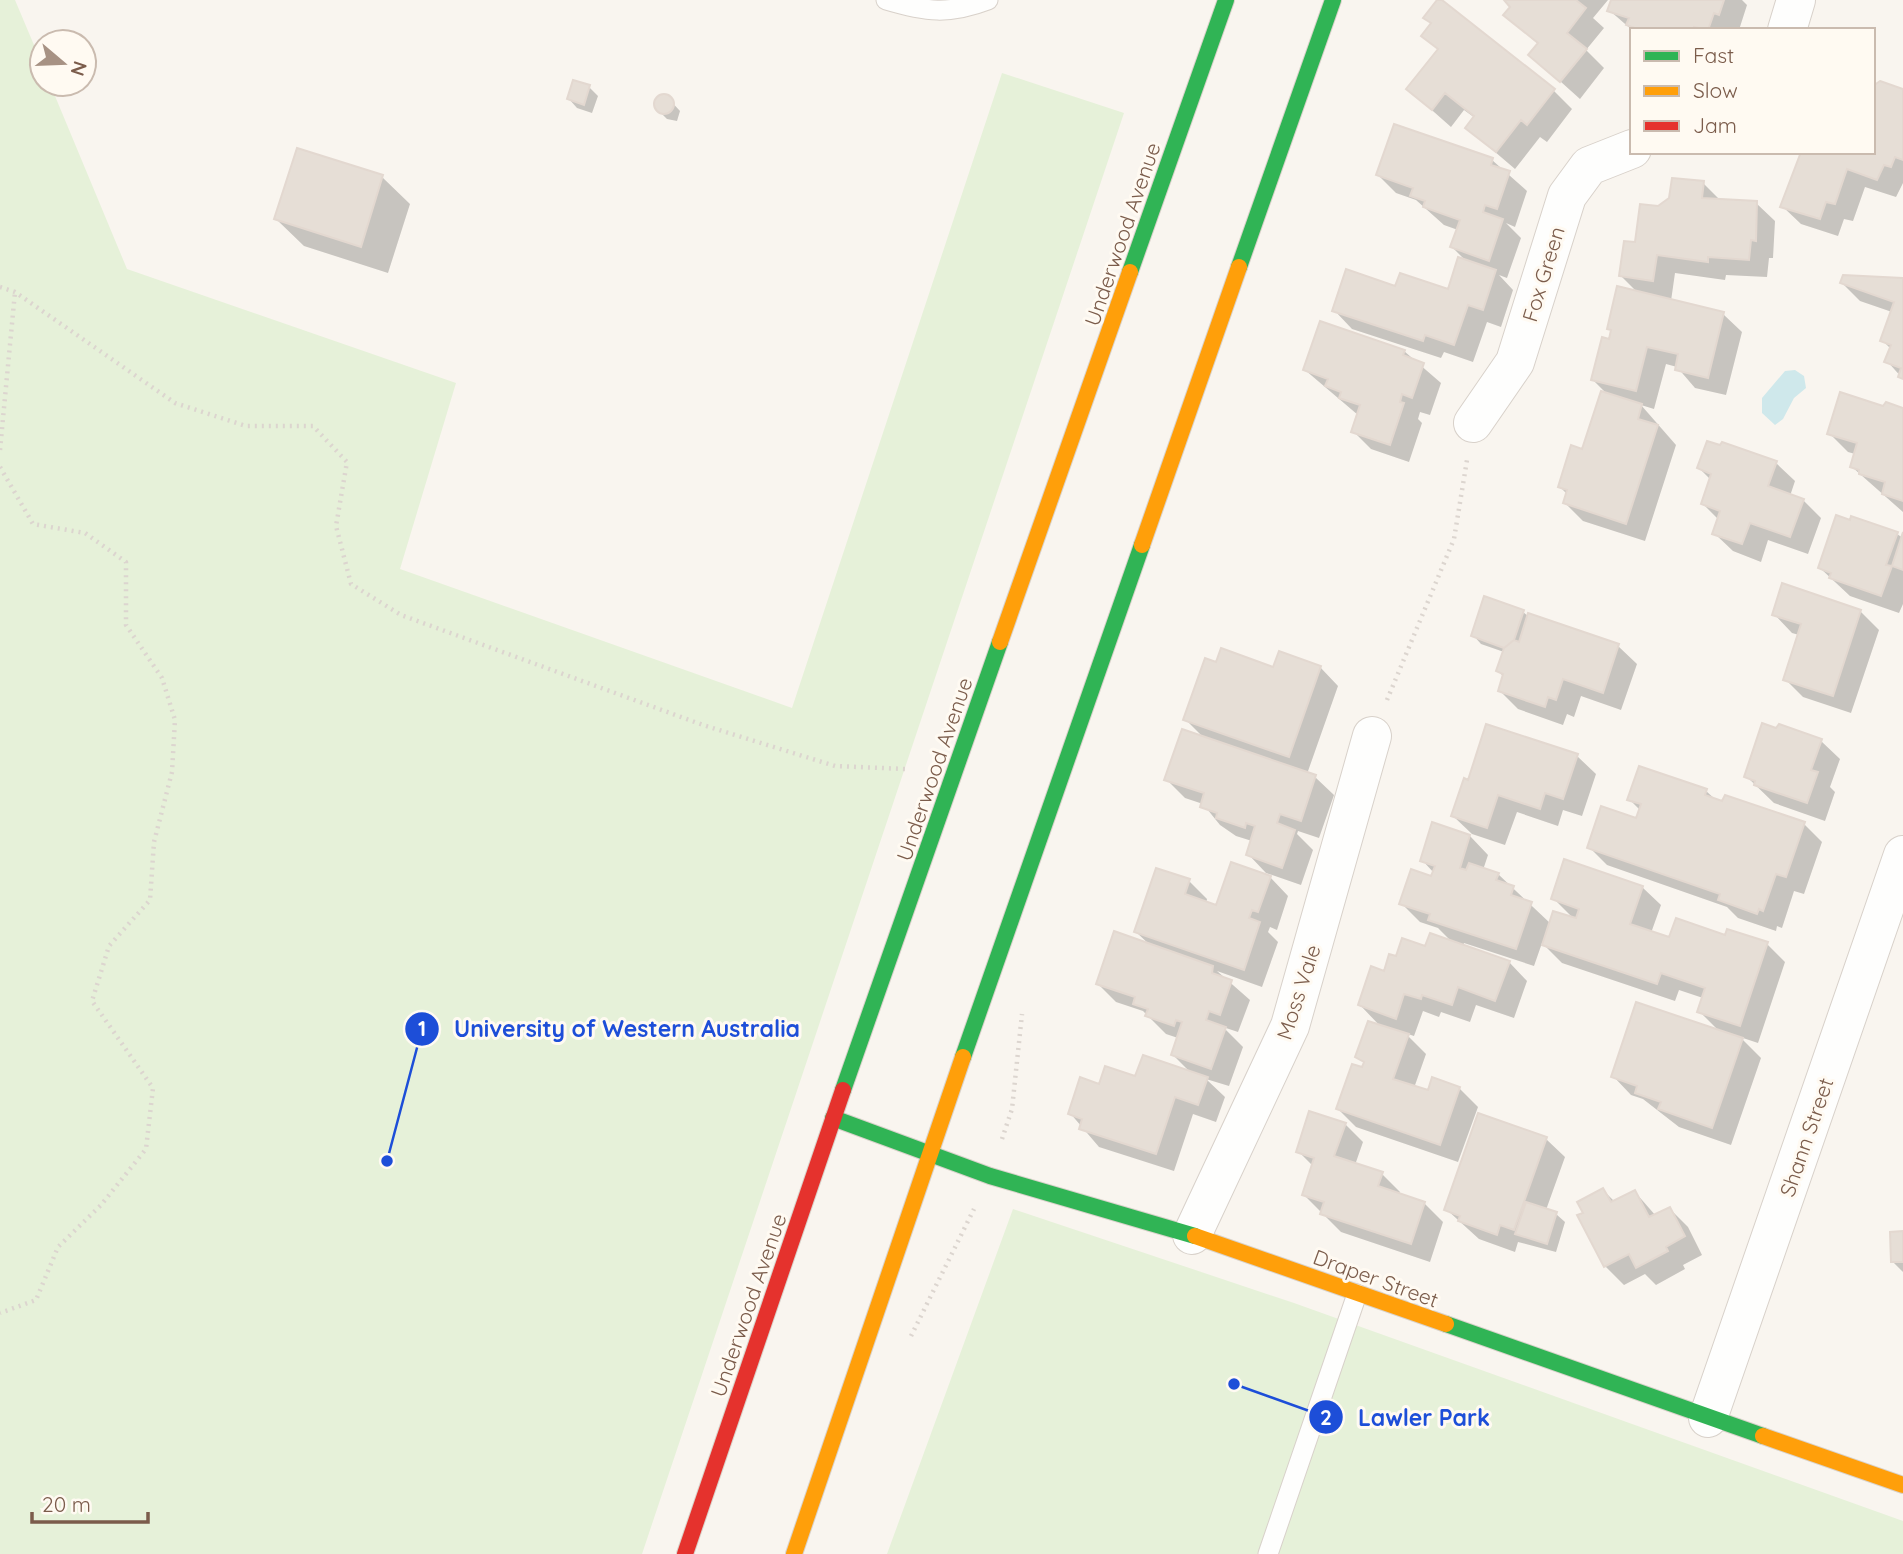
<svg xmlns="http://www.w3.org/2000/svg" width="1903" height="1554" viewBox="0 0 1903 1554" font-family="Quicksand,sans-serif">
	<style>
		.green { fill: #e6f1d9 }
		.water { fill: #cfe8eb }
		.shadow { fill: #0003 }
		.building { fill: #e6ded6; stroke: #e3d8d0; stroke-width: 2 }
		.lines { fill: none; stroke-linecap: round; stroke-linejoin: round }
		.lane-casing { stroke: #d8d1ca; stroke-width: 21 }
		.street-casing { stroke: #d8d1ca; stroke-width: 40 }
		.fast-casing { stroke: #d9d2ca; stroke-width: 18 }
		.slow-casing { stroke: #d9d2ca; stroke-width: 18 }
		.jam-casing { stroke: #d9d2ca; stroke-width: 18 }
		.path { stroke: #dcd5cf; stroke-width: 4.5; stroke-dasharray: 2 5; stroke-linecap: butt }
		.lane { stroke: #fefefd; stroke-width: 19 }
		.street { stroke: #fefefd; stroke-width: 38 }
		.fast { stroke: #30b455; stroke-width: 16 }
		.slow { stroke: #ff9f0a; stroke-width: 16 }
		.jam { stroke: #e5322d; stroke-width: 16 }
		.labels { text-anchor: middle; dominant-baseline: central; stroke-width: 6; stroke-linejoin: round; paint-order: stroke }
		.street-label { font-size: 21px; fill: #7b5c4b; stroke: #fffaf2 }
		.leader { fill: none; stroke: #1d4ed8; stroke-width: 2.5 }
		.callout-dot { fill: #1d4ed8; stroke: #fffaf2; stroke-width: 2.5 }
		.mark-label { font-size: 21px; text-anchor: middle; font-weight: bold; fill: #fff }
		.callout-label { font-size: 23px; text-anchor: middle; font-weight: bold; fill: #1d4ed8; stroke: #fffaf2; stroke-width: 6; stroke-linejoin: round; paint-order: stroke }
	</style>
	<rect width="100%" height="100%" fill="#f9f5ef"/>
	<path class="green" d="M0,0H15L42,64V84H50L127,269L456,383L400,569L792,708L1002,73L1124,113L642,1554H0Z
		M1013,1209L1294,1303L1903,1521V1554H887Z"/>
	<path class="water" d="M1795,370L1804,376L1806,388L1794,398L1783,419L1775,425L1762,413V398L1785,371Z"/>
	<path class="shadow" d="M1439,0L1554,91L1572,109L1547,142L1540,137L1515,169L1467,128L1475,118L1464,110L1451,127L1408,89L1439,50L1424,35L1432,24Z
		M1506,0H1608L1593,18L1604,28L1586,50L1604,68L1580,99L1531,55L1539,45L1506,15L1512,8Z
		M1613,0H1742L1747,5L1739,30H1632L1609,10Z
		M589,87L598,96L592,113L577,108L569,99Z
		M1903,91V183L1896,197L1865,187L1853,221L1844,219L1838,236L1801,224L1782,206L1873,152Z
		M662,97H667L680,111L677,121L667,119L658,110L655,105Z
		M298,150L382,177L410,204L388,273L304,246L276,219Z
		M1492,160L1527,191L1515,227L1506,223L1521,238L1507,278L1499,275L1513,290L1501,327L1487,322L1473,362L1444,352L1441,358L1352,329L1334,310L1449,291L1467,262L1452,247L1458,230L1444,225L1416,200L1396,193L1378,175Z
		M1703,183L1721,201L1756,203L1775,221L1773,258H1769L1767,277L1726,275L1725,280L1675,273L1671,301L1723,314L1742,332L1726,395L1695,388L1677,367L1666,364L1654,409L1641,405L1676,445L1645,541L1583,521L1565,503L1567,494L1560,487L1583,451L1608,395L1593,380L1610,341L1612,332L1609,328L1638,293L1621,276L1659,208Z
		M1844,277L1903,279V379L1887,361L1891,349L1882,340L1892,312L1860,301L1842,283Z
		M1404,351L1441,383L1430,415L1420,412L1418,419L1422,423L1409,462L1371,449L1353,431L1358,415L1305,370Z
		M1903,409V512L1852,467L1855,454L1848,452L1829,433Z
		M1776,463L1795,481L1790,496L1803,500L1821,518L1808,554L1768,540L1761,562L1733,551L1714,533L1719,520L1703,504L1711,480L1699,468Z
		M1897,534L1903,538V604L1899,613L1850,596L1820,568Z
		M1860,611L1879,630L1851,713L1803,697L1785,679L1799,635L1792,633L1774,614Z
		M1523,612L1529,617L1618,646L1637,664L1621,710L1581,696L1574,717L1567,714L1563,725L1518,709L1500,691L1504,677L1498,671L1504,652L1481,644L1473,635Z
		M1217,665L1274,669L1320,667L1338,686L1307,774L1315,777L1334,795L1319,838L1298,831L1297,834L1313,850L1301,885L1266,873L1248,854L1252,841L1236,836L1220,825L1203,804L1185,798L1166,779L1205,739L1185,719Z
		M1821,741L1840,759L1830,787L1835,792L1825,821L1774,803L1746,776Z
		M1577,756L1596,774L1582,816L1563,810L1558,826L1517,812L1505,845L1472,834L1453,816L1469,782Z
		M1706,791L1716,800L1804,824L1822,842L1804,894L1794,891L1782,928L1777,926L1776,931L1738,918L1727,907L1607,865L1589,847L1637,820L1640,810L1629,799Z
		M1470,836L1488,855L1483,870L1498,874L1551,924L1575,920L1553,898L1642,887L1661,905L1651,933L1670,940L1726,937L1767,944L1785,962L1758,1043L1740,1037L1761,1058L1731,1145L1679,1127L1643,1099L1631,1095L1613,1076L1720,1032L1699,1011L1703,998L1679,990L1675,1001L1562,963L1542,943L1534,966L1464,943L1463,946L1509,962L1527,981L1514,1018L1476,1005L1470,1022L1441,1012L1439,1017L1423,1011L1414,1036L1405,1033L1426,1054L1414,1088L1429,1092L1459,1088L1478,1107L1458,1162L1356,1127L1338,1109L1363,1070L1365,1064L1357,1056L1381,1027L1360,1005L1397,958L1453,943L1438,928L1420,922L1401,903L1432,878L1434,873L1422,860Z
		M1270,877L1288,896L1277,930L1270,927L1268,932L1278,942L1262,987L1217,971L1250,1000L1238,1032L1223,1027L1243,1047L1229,1086L1206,1079L1225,1097L1216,1122L1193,1114L1174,1171L1099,1147L1070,1113L1100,1086L1137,1078L1192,1074L1173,1055L1178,1038L1166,1034L1143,1011L1116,1002L1098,984L1151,946L1136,932L1189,881L1207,899L1206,904L1217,907Z
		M1345,1124L1363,1142L1355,1165L1382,1174L1400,1192L1399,1195L1424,1203L1443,1222L1430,1262L1341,1232L1304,1195L1313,1166L1298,1151Z
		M1546,1139L1565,1157L1546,1210L1556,1214L1565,1222L1556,1252L1518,1242L1515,1252L1479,1239L1446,1209Z
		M1603,1190L1615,1202L1635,1192L1656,1216L1670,1209L1688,1227L1702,1255L1683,1265L1685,1269L1656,1285L1645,1274L1624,1285L1605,1266L1585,1214Z
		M1903,1233V1272L1893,1262Z"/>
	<path class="building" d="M1437,0H1442L1555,89L1527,125L1521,120L1496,152L1465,128L1474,116L1445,93L1432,110L1406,89L1438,49L1421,36L1431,23L1423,18Z
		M1504,0H1576L1586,8L1567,33L1587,49L1560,82L1528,55L1538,43L1503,15L1510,7Z
		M1611,0H1724L1719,15L1714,13L1708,30L1694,27V30H1641L1626,25L1629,18L1607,11Z
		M573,80L590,85L584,105L567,99Z
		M1880,81L1903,89V160L1895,157L1891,167L1884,165L1877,180L1847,169L1835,204L1826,202L1820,219L1780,207L1801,152H1873V86Z
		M654 104a10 10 0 1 1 20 0a10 10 0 1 1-20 0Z
		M1394,124L1493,158L1491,165L1510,171L1497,209L1485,205L1483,212L1503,219L1489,261L1450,247L1460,220L1423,207L1425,201L1410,196L1413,188L1376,175Z
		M297,148L383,175L361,247L274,219Z
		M1672,178L1704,181L1702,198L1757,201L1756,241L1751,240L1749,260L1708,257V262L1657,255L1653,281L1619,276L1624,241L1635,242L1640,204L1658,206L1669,198Z
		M1458,257L1496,270L1483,310L1468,305L1454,345L1425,335L1423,341L1332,311L1346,269L1395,286L1400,273L1448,289Z
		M1843,275L1903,278V379L1898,377L1901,368L1884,362L1891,345L1880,341L1894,302L1840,283Z
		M1617,286L1724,312L1708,378L1675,370L1678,354L1647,347L1636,391L1591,380L1602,337L1609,339L1611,330L1607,329Z
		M1320,321L1405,350L1403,355L1424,363L1412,398L1402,394L1400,402L1404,403L1390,445L1351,432L1360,405L1339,398L1341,392L1325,386L1328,379L1303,370Z
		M1601,391L1642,404L1638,419L1658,425L1626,524L1563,503L1567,490L1558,487L1571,445L1582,449Z
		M1840,392L1883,406L1886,402L1903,408V501L1882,494L1885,482L1859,474V470L1850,467L1857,443L1827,434Z
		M1707,441L1720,445L1722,442L1777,461L1768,486L1804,499L1790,537L1750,523L1742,544L1712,534L1720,511L1701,504L1711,474L1697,468Z
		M1836,515L1850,520L1851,516L1898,532L1886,565L1892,566L1881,596L1829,578L1831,573L1818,568Z
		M1903,532V570L1892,566Z
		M1782,583L1861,610L1833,696L1783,680L1801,624L1772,615Z
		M1484,596L1524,610L1514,640L1504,648L1471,636Z
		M1528,613L1619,644L1603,693L1563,679L1556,700L1548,697L1545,707L1498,691L1503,674L1496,671L1504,648L1514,640L1519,642Z
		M1221,648L1273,667L1279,651L1321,666L1289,757L1183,720L1205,658L1216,662Z
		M1762,723L1776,728L1779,724L1822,739L1811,770L1818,772L1807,803L1754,785L1755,781L1744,777Z
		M1486,724L1578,754L1563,799L1545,793L1540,809L1498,795L1487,828L1451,816L1464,778L1468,780Z
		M1182,729L1316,775L1301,821L1280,814L1277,823L1295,830L1282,868L1246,855L1255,826L1246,823L1245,828L1216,818L1217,813L1200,807L1204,793L1164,780Z
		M1639,766L1707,789L1705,795L1722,801L1725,795L1805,822L1786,877L1776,874L1763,911L1759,909L1757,914L1718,900L1720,894L1587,848L1601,806L1636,818L1641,804L1627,800Z
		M1432,822L1470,835L1460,868L1466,870L1469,863L1499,873L1496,880L1514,886L1511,895L1532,902L1516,949L1428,920L1430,914L1399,904L1411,869L1431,876L1435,866L1420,861Z
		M1564,859L1643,886L1630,924L1669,937L1676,918L1725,935L1727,929L1768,942L1740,1026L1697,1012L1705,988L1661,973L1657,984L1542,945L1553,911L1576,918L1579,909L1551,899Z
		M1231,862L1271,876L1258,912L1252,910L1249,918L1260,922L1244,970L1134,932L1156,868L1190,879L1185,894L1216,905Z
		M1114,931L1213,966L1212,973L1232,980L1220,1015L1209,1011L1206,1020L1226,1027L1211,1069L1171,1055L1182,1022L1176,1020L1174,1026L1145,1016L1148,1009L1133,1004L1135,997L1096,984Z
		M1430,933L1510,961L1495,1001L1458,987L1452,1005L1422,995L1421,999L1404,994L1396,1019L1358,1005L1371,966L1384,971L1389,954L1396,956L1402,938L1425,946Z
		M1636,1002L1743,1038L1712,1128L1658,1109L1661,1102L1635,1093L1637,1086L1611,1077Z
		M1368,1021L1409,1034L1393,1079L1428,1090L1432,1077L1460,1087L1440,1145L1336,1109L1352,1064L1362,1067L1364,1062L1355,1057Z
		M1143,1055L1208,1077L1198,1105L1175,1097L1156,1154L1079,1129L1082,1119L1068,1114L1080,1077L1099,1084L1105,1066L1135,1076Z
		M1309,1111L1346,1123L1334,1156L1383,1172L1378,1186L1425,1202L1411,1244L1320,1214L1324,1202L1302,1195L1314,1158L1296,1152Z
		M1478,1113L1547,1137L1514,1230L1500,1225L1497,1235L1458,1221L1460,1216L1444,1210Z
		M1603,1188L1611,1202L1635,1190L1649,1217L1670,1207L1685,1236L1666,1247L1668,1251L1636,1268L1629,1254L1604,1267L1577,1215L1583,1213L1577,1202Z
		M1526,1202L1557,1212L1547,1244L1515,1234Z
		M1903,1231V1262H1891L1890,1232Z"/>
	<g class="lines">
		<g class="lane-casing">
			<path id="lane" d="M886,0C926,12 949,15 988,0
				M1268,1554L1357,1294"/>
		</g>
		<g class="street-casing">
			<path id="street" d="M1787,30L1796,0
				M1473,423L1515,362L1567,196L1589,166L1632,149
				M1192,1235L1290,1026L1372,736
				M1708,1418L1903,855"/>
		</g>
		<g class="fast-casing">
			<path id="fast" d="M1239,267L1333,0
				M1130,272L1226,0
				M963,1057L1142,545
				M843,1090L1000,642
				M833,1118L990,1176L1195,1236
				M1446,1324L1763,1436"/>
		</g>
		<g class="slow-casing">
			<path id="slow" d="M1142,545L1239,267
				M1000,642L1130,272
				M1195,1236L1446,1324
				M1763,1436L1903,1485
				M794,1554L963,1057"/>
		</g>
		<g class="jam-casing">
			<path id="jam" d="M685,1554L843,1090"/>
		</g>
		<path class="path" d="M0,287L15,292L175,403L246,426H313L347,462L336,526L351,584L401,615L703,725L835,766L905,769
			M0,450L15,292
			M0,467L33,524L85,533L126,562V625L162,678L175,720L172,772L154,842L150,900L109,946L92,1001L153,1088L146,1149L101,1205L58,1247L36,1300L0,1313
			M1387,700L1454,539L1467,460
			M1002,1139L1012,1109L1022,1014
			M911,1336L974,1209"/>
		<use href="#lane" class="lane"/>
		<use href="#street" class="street"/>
		<use href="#fast" class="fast"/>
		<use href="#slow" class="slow"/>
		<use href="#jam" class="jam"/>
	</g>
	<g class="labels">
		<g class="street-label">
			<text transform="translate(1122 234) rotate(-71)">Underwood Avenue</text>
			<text transform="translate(1543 274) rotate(-73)">Fox Green</text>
			<text transform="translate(934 769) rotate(-71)">Underwood Avenue</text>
			<text transform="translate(1298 992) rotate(-72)">Moss Vale</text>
			<text transform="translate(1806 1137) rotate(-71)">Shann Street</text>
			<text transform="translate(1376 1278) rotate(20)">Draper Street</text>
			<text transform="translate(748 1305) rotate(-71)">Underwood Avenue</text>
		</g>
	</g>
	<path class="leader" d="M387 1161L422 1029M1234 1384L1326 1417"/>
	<g class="callout-dot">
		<circle cx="387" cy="1161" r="7"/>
		<circle cx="1234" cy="1384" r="7"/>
		<circle cx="422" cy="1029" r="18"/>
		<circle cx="1326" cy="1417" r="18"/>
	</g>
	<g class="mark-label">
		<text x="422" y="1036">1</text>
		<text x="1326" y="1425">2</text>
	</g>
	<g class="callout-label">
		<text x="627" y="1037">University of Western Australia</text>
		<text x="1424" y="1426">Lawler Park</text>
	</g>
	<rect x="1630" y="28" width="245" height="126" fill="#fffaf2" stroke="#cabbaf" stroke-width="2"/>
	<rect x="1644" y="51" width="35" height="10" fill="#30b455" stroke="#cabbaf" stroke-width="2"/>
	<text x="1693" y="63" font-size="21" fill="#7b5c4b">Fast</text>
	<rect x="1644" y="86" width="35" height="10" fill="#ff9f0a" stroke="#cabbaf" stroke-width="2"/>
	<text x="1693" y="98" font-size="21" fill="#7b5c4b">Slow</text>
	<rect x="1644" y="121" width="35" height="10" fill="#e5322d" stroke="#cabbaf" stroke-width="2"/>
	<text x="1693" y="133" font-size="21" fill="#7b5c4b">Jam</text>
	<g transform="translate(63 63) rotate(109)"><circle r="33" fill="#fffaf2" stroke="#cabbaf" stroke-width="2"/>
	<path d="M0-5L12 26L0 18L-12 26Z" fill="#a79284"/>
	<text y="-10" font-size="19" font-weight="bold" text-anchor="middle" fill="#7b5c4b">N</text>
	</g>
	<path d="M32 1512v10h116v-10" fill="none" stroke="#7b5c4b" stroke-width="3.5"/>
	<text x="42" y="1512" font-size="21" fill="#7b5c4b" stroke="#fffaf2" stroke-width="5" paint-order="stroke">20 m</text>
</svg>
